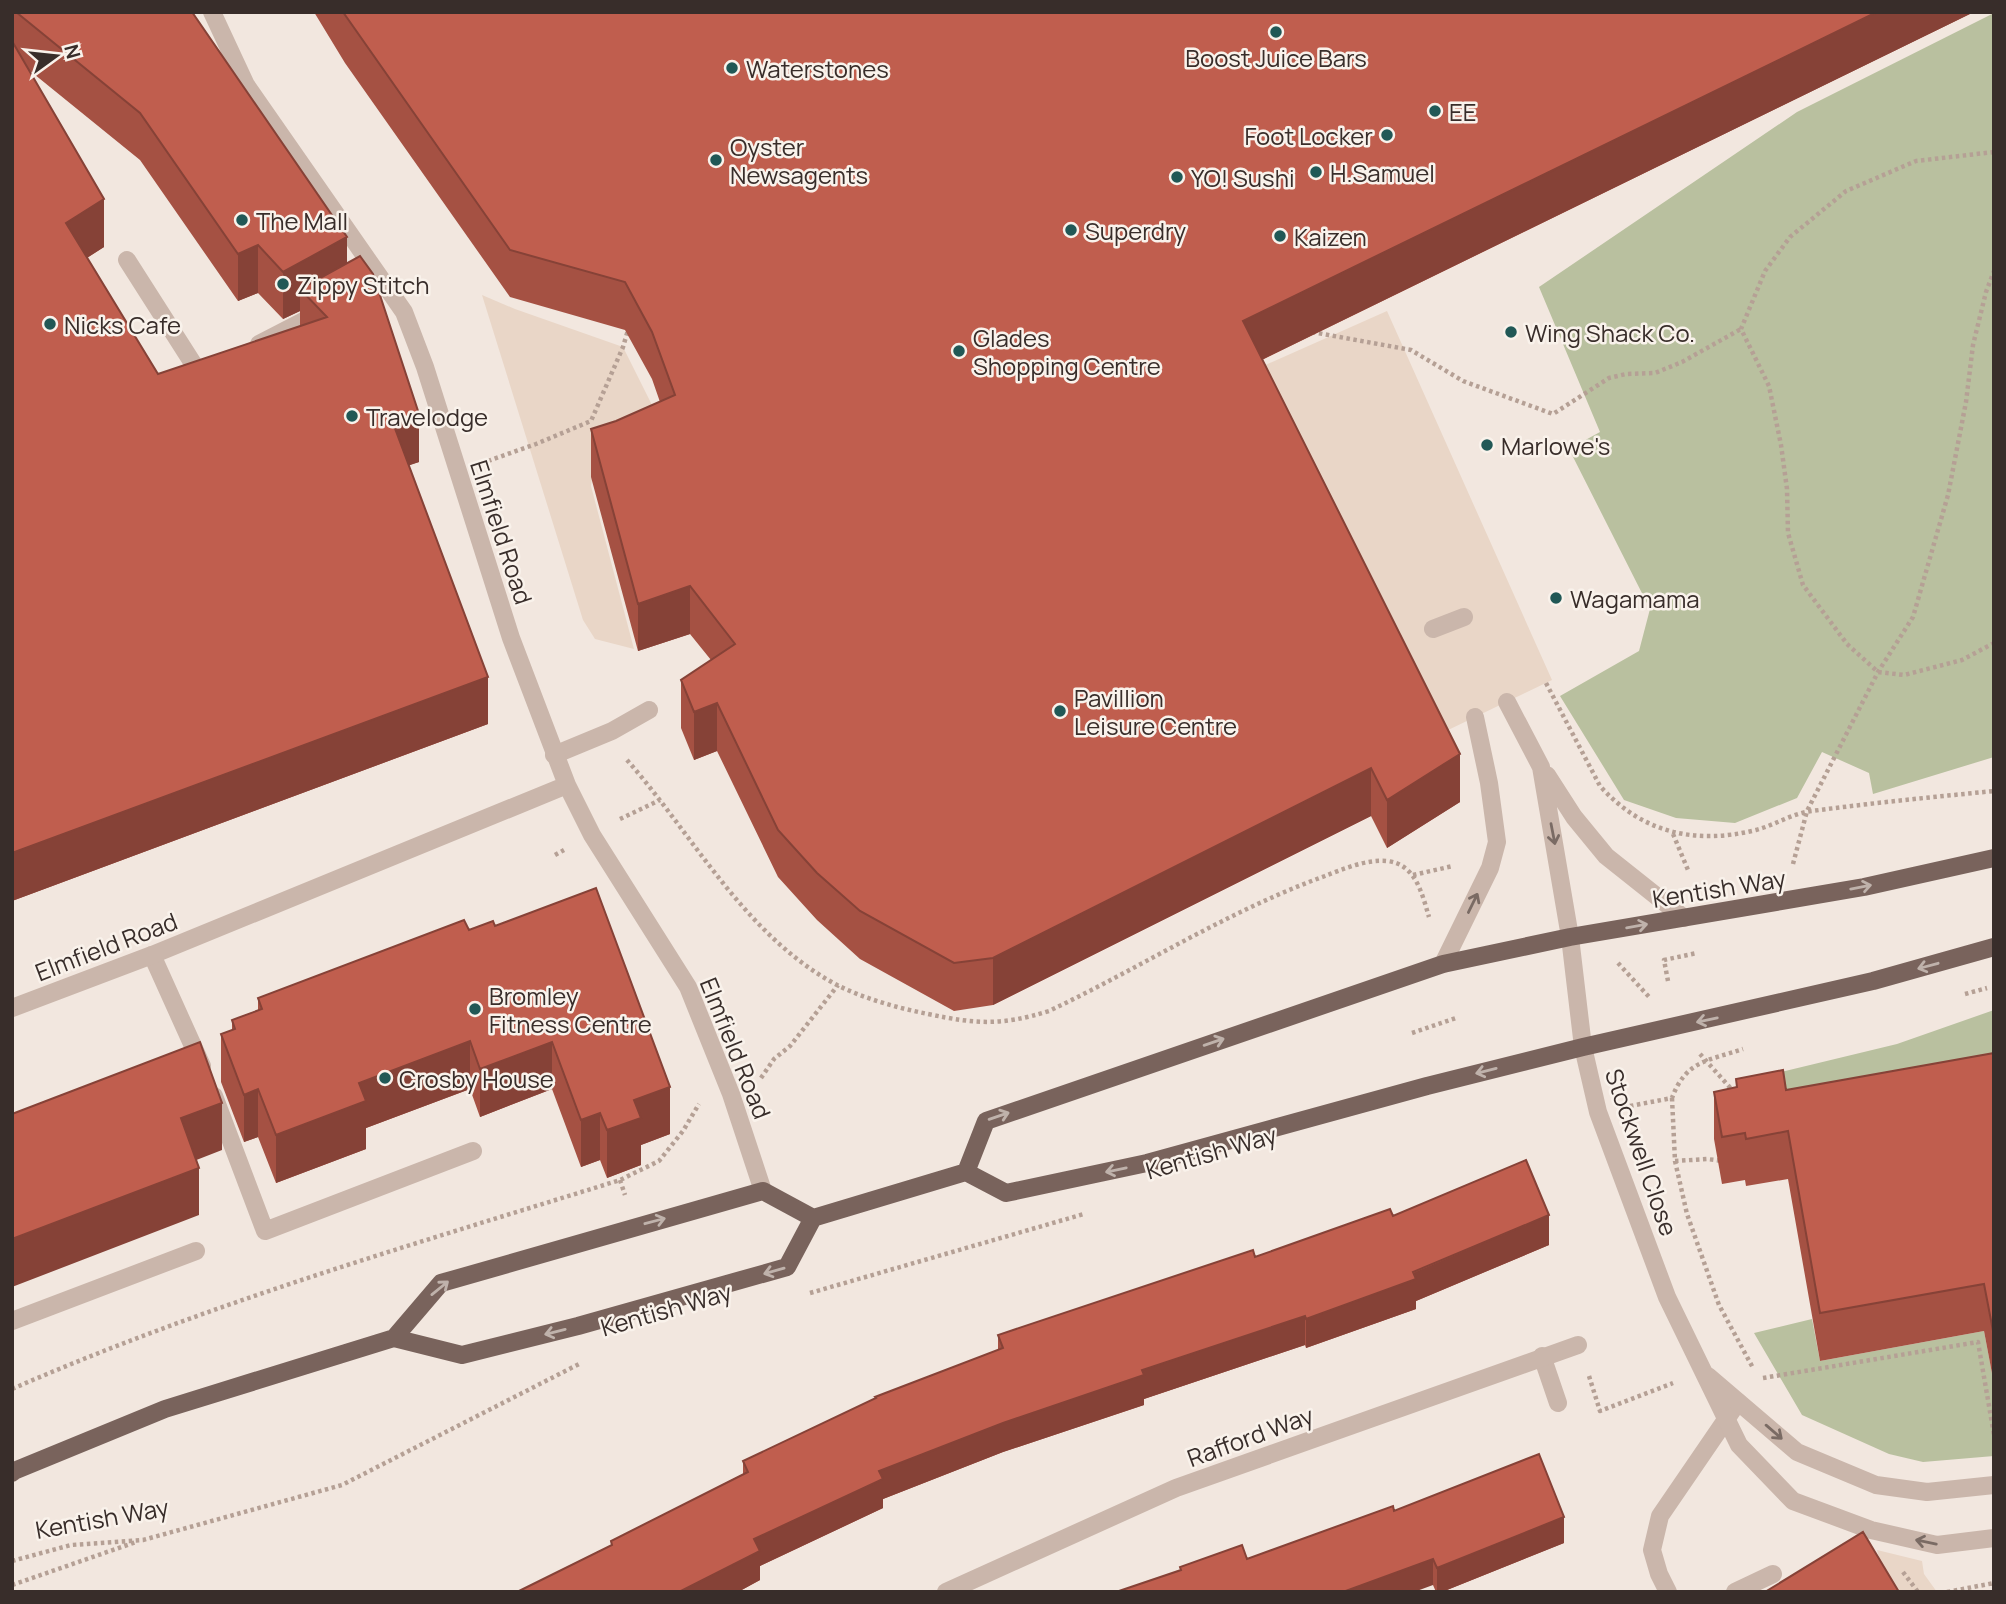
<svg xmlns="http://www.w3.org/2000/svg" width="2006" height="1604" viewBox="0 0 2006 1604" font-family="Manrope,sans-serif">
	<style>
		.green { fill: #b9c09f }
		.plaza { fill: #e9d6c7 }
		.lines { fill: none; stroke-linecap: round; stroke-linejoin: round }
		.path { stroke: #b5a095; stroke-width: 4.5; stroke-dasharray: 3.5 3.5; stroke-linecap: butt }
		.lane { stroke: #cab6ab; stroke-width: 18 }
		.street { stroke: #cab6ab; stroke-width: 18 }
		.primary { stroke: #79635c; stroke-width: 18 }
		.wall { fill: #a55143; fill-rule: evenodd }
		.shaded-wall { fill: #864237 }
		.building { fill: #c05e4e; stroke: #864237; stroke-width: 2 }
		.oneway { stroke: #7a6b64 }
		.oneway2 { stroke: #bfb2ab }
		.poi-dot { fill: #215856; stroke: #f9f2eb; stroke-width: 2.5 }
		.labels { text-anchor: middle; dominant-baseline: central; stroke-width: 5; stroke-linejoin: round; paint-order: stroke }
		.poi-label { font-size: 24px; fill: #382d2a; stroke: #f9f2eb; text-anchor: start }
		.street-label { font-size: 24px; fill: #382d2a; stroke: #f9f2eb }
	</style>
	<rect width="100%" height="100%" fill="#f2e7df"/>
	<path class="green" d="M1994,13V757L1873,794L1869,773L1822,752L1797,798L1735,823L1676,818L1624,800L1560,696L1639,651L1650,609L1569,449L1600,432L1539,287L1797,112Z
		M1994,1010V1101L1786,1138L1773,1074L1897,1044Z
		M1812,1319L1820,1361L1984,1331L1994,1384V1456L1923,1462L1889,1454L1802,1415L1754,1333Z"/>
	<path class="plaza" d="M482,295L515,309L623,347L667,435L593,470L591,486L634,649L595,639L583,620Z
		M1387,311L1552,680L1444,732L1263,366Z
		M1877,1550L1922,1561L1924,1574L1937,1592H1890L1885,1584Z"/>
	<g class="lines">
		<path class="path" d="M1994,152L1916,161L1846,191L1790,237L1765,271L1741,329L1769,386L1781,445L1787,489L1788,533L1803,585L1847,644L1878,672L1904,675L1962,660L1994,643
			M1312,332L1411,350L1463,381L1553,414L1609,378L1626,374L1655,373L1682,362L1741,329
			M488,461L536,444L591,421L623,347L628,330
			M1546,683L1600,786C1642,833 1695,845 1756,830C1775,825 1793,813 1812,811C1872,803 1933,797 1994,791
			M627,760C694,836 745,936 837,985C865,999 898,1008 928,1014C976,1024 1001,1026 1049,1011C1142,967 1228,911 1325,876C1343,869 1367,859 1387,861C1416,864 1422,894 1429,917
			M620,819L660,800
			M1673,834L1688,870
			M555,855L564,850
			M1793,864L1807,811L1878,672L1913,617L1948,495L1966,402L1973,345L1986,292L1994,271
			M1413,875L1453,866
			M1618,963L1650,998
			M1668,981L1664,960L1697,953
			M1965,994L1987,988
			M1412,1033L1456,1018
			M1700,1054L1734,1092
			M761,1078L774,1059L790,1046L838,985
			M1672,1098L1675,1161L1687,1214L1719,1305L1753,1368
			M1630,1106L1672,1098C1686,1060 1708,1061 1743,1049
			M1675,1161L1707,1159L1723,1161
			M620,1180L625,1195
			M810,1293L1084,1214
			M1589,1376L1600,1411L1673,1383
			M1763,1378L1978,1342L1994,1435
			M12,1389C209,1303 415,1244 620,1180L659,1161L683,1131L699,1104
			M12,1561L71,1545L143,1540L342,1485L581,1363
			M1903,1572L1918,1592
			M12,1585L136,1542
			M1947,1592L1994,1583"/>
		<path class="lane" d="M127,260L201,376L207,373
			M259,344L321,312
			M1433,629L1464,617
			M1507,702L1541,767L1570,937
			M554,755L612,731L649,710
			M1547,775L1574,817L1606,856L1684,918
			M152,955L202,1066
			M1443,964L1490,868L1497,842L1489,783L1475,717
			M214,1096L265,1231L473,1151
			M12,1321L196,1251
			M1542,1356L1558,1403
			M1668,1592L1659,1574L1652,1550L1660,1516L1738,1402
			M1735,1592L1773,1574"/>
		<path class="street" d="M212,12L246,85L404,312L425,367L511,638L567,785L592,835L688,987L731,1094L763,1191
			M1570,937L1583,1047L1598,1112L1667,1297L1739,1445L1793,1501L1871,1530L1937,1545L1994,1538
			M12,1008L152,955L567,785
			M1708,1376L1797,1452L1876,1485L1927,1492L1994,1485
			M946,1592L1176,1488L1578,1345"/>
		<path class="primary" d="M966,1172L986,1121L1443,964L1570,937L1864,887L1994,858
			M394,1338L441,1283L763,1191L813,1218L966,1172L1006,1193L1147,1163L1427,1086L1583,1047L1873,981L1994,947
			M12,1473L14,1471L165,1409L394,1338L462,1355L578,1326L787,1267L813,1218"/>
	</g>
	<path class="wall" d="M12,12H192L347,263L419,462L409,465L488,724L12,901ZM29,70L140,160L238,301L258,293L283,319L300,311V326L158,374L87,258L104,247Z
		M314,12H1974L1262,360L1460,802L1387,848L1371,816L993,1005L954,1011L860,959L817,920L778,877L717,751L694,760L681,728V680L711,660L690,634L638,651L591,477V429L616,421L660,402L652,379L625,330L510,297L345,63Z
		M495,926L670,1134L641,1145V1165L607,1178L600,1160L581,1167L552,1089L480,1117L470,1089L366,1128V1149L276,1183L258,1137L244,1142L221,1082V1034L232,1030V1020L258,1010V998L469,930Z
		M1994,1053V1384L1984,1331L1820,1361L1788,1179L1746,1186L1745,1180L1722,1184L1714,1139V1092L1736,1088V1079L1786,1090Z
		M1393,1216L1549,1245L1416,1301V1309L1306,1348L1305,1345L1144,1399V1405L1003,1452L883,1499V1508L760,1566V1580L738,1592H517L611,1546V1541L743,1474V1461L875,1399V1397L998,1350V1335Z
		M1394,1511L1564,1543L1442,1592H1436L1433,1585L1180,1570V1567L1247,1559Z"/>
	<path class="shaded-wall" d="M1877,12H1974L1243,369V321Z
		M104,199V247L66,271V223Z
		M347,237V285L300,289V311L283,319V272Z
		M258,245V293L238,301V254Z
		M419,414V462L393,471V423Z
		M690,586V634L638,651V604Z
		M488,677V724L12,901V853Z
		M717,703V751L694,760V712Z
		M1460,754V802L1387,848V800Z
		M1371,768V816L993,1005V958Z
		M470,1041V1089L366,1128V1149L276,1183V1135L359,1083Z
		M552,1042V1089L480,1117V1069Z
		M670,1087V1134L641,1145V1165L607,1178V1130L634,1100Z
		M258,1089V1137L244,1142V1095Z
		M222,1103V1150L181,1166V1118Z
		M600,1113V1160L581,1167V1120Z
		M199,1168V1215L12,1287V1239Z
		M1549,1215V1245L1416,1301V1309L1306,1348V1319Z
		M1305,1316V1345L1144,1399V1405L1003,1452L883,1499V1508L760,1566V1580L738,1592H679L754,1539L879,1471L1142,1370Z
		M1564,1517V1543L1442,1592H1437V1568Z
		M1433,1559V1585L1414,1592H1343Z"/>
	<path class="building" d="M16,12H192L347,237L283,272L258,245L238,254L140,113Z
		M343,12H1877L1243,321L1460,754L1387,800L1371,768L993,958L954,963L860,911L817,873L778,830L717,703L694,712L681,680L735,644L690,586L638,604L591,429L616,421L675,395L652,332L625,282L510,250Z
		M12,41L104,199L66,223L158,374L327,317L300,289L360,256L373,274L419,414L393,423L488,677L12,853Z
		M596,888L670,1087L634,1100L641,1118L607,1130L600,1113L581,1120L552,1042L480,1069L470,1041L359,1083L366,1101L276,1135L258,1089L244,1095L221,1034L235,1029L232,1020L262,1009L258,998L464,920L469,930L493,921L495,926Z
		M200,1042L222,1103L181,1118L199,1168L12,1239V1114Z
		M1994,1053V1336L1984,1284L1820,1313L1788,1131L1746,1139L1745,1133L1722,1137L1714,1092L1737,1087L1736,1079L1783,1070L1786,1090Z
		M1526,1160L1549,1215L1413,1272L1416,1279L1306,1319L1305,1316L1142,1370L1144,1375L1003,1423L879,1471L883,1479L754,1539L760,1551L679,1592H517L612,1545L611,1541L748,1472L743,1461L876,1398L875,1397L1003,1348L998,1335L1253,1250L1255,1257L1390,1209L1393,1216Z
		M1539,1454L1564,1517L1437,1568L1433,1559L1343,1592H1116L1181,1570L1180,1567L1242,1545L1247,1559L1393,1506L1394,1511Z
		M1863,1532L1899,1592H1765Z"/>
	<defs><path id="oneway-shaft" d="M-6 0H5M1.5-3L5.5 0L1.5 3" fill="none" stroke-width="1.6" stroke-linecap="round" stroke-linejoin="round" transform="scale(1.75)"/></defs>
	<g class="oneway">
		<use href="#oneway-shaft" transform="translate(1553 834) rotate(79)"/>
		<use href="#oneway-shaft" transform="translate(1473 903) rotate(-64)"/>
		<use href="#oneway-shaft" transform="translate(1774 1432) rotate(41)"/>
		<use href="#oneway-shaft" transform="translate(1926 1542) rotate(-168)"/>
	</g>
	<g class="oneway2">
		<use href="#oneway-shaft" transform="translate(1861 887) rotate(-11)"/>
		<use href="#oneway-shaft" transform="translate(1637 926) rotate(-10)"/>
		<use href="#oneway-shaft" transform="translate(1928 966) rotate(165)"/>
		<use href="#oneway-shaft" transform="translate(1707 1020) rotate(168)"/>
		<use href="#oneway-shaft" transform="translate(1214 1042) rotate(-19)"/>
		<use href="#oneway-shaft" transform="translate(1486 1071) rotate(166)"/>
		<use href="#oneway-shaft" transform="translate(999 1116) rotate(-19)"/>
		<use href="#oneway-shaft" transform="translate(1116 1170) rotate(168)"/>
		<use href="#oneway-shaft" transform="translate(655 1221) rotate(-15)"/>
		<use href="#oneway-shaft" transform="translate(774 1271) rotate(164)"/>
		<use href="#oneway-shaft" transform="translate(440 1288) rotate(-39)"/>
		<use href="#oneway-shaft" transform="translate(555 1332) rotate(166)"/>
	</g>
	<g class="poi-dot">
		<circle cx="1276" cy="32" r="7"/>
		<circle cx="732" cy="68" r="7"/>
		<circle cx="1435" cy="111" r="7"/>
		<circle cx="1387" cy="135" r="7"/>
		<circle cx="716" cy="160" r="7"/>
		<circle cx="1316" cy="172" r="7"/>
		<circle cx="1177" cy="177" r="7"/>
		<circle cx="242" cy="220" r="7"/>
		<circle cx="1071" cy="230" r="7"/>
		<circle cx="1280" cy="236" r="7"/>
		<circle cx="283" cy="284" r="7"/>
		<circle cx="50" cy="324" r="7"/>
		<circle cx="1511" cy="332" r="7"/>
		<circle cx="959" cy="351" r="7"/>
		<circle cx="352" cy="416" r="7"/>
		<circle cx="1487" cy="445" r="7"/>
		<circle cx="1556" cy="598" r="7"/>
		<circle cx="1060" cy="711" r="7"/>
		<circle cx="475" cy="1009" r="7"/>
		<circle cx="385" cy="1078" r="7"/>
	</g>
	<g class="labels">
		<g class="poi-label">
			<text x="1276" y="57" text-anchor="middle">Boost Juice Bars</text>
			<text x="746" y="68">Waterstones</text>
			<text x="1449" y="111">EE</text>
			<text x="1373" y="135" text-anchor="end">Foot Locker</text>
			<text x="730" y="146">Oyster<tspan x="730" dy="28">Newsagents</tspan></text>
			<text x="1330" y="172">H.Samuel</text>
			<text x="1191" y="177">YO! Sushi</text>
			<text x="256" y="220">The Mall</text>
			<text x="1085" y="230">Superdry</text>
			<text x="1294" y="236">Kaizen</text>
			<text x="297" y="284">Zippy Stitch</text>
			<text x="64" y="324">Nicks Cafe</text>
			<text x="1525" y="332">Wing Shack Co.</text>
			<text x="973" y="337">Glades<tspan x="973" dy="28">Shopping Centre</tspan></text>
			<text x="366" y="416">Travelodge</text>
			<text x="1501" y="445">Marlowe's</text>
			<text x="1570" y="598">Wagamama</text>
			<text x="1074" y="697">Pavillion<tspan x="1074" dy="28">Leisure Centre</tspan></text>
			<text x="489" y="995">Bromley<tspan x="489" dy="28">Fitness Centre</tspan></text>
			<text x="399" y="1078">Crosby House</text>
		</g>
		<g class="street-label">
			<text transform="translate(502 532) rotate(72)">Elmfield Road</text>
			<text transform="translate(1719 888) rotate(-9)">Kentish Way</text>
			<text transform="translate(106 946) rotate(-21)">Elmfield Road</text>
			<text transform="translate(736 1048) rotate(68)">Elmfield Road</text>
			<text transform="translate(1211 1152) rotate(-16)">Kentish Way</text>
			<text transform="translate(1642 1152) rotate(71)">Stockwell Close</text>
			<text transform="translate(666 1309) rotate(-16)">Kentish Way</text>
			<text transform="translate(1250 1436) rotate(-20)">Rafford Way</text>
			<text transform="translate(102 1518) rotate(-10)">Kentish Way</text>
		</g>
	</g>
	<rect width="2006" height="1604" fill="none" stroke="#382d2a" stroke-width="28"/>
	<g transform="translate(56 56) rotate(75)" stroke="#f9f2eb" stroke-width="5" paint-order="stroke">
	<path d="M0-5L12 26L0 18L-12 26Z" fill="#382d2a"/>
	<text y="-10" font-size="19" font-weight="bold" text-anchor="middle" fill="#382d2a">N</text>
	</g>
</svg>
